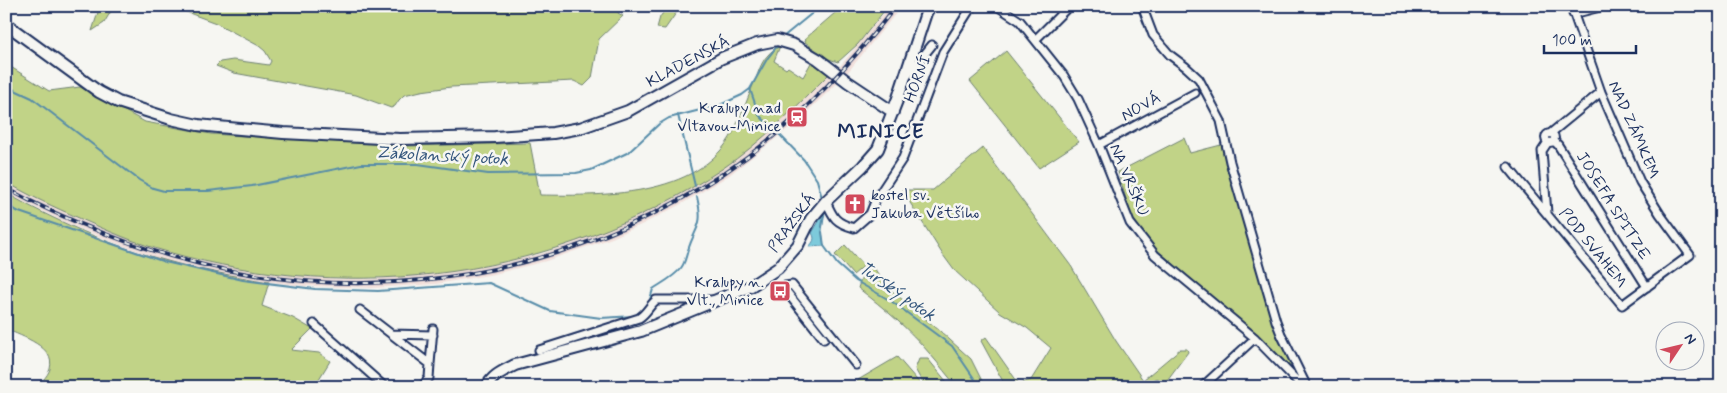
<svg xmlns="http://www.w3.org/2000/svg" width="1727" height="393" viewBox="0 0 1727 393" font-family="Mynerve,sans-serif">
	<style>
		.built { fill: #f1dfdb }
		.green { fill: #c1d387; stroke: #6e8172 }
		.water { fill: #7dcadb; stroke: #568ca9 }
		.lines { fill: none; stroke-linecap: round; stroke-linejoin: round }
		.stream { stroke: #568ca9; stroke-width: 2 }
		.street-casing { stroke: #1b2f5e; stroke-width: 11 }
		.secondary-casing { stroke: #1b2f5e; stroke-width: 14 }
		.street { stroke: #f6f6f2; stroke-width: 7 }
		.secondary { stroke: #f6f6f2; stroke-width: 10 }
		.rail-casing { stroke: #1b2f5e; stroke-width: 4 }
		.rail { stroke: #f6f6f2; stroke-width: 2; stroke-dasharray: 5.5; stroke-linecap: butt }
		.labels { text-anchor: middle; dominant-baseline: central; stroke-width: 5; stroke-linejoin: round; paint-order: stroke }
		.street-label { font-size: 16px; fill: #1b2f5e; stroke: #f6f6f2 }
		.poi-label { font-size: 16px; fill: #1b2f5e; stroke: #f6f6f2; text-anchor: end }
		.water-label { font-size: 18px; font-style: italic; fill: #34567d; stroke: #f6f6f2 }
		.district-label { font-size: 21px; font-weight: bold; letter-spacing: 1px; fill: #1b2f5e; stroke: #f6f6f2 }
	</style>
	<rect width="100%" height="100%" fill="#f6f6f2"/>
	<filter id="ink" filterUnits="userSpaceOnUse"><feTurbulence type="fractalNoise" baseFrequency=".02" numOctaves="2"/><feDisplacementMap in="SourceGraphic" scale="10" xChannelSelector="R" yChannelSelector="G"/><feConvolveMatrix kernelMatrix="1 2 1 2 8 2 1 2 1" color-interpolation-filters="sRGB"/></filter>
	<g filter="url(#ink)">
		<path class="built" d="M890,6H902L843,78L794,124L728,176L685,202L643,224L612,238L546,261L494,274L436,284L372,288L307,286L269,282L199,270L163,260L123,246L66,223L6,193V182L25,193L96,226L166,251L201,261L270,273L339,279H372L492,265L544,253L572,243L741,155L782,119L830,73L836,71Z"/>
		<path class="green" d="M100,6H114L104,23L92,31Z
			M170,6H619L618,13L623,16L599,39L592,78L584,86L574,81L451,87L421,91L404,95L399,100L395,106L391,108L356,95L234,73L216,66L220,62L233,60L269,65L271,61L265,51L259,46L216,23Z
			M668,6H681L665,29L657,28L660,17Z
			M843,6H888L858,44L838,62L826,58L805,42L806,38Z
			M780,46L774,61L786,69L788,67L803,77L812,61L830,73C797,106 761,143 722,169C556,278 358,305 168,252C138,244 108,231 79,218C54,207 30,196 6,182V64L49,91L80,87L145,122L211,134L407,146L530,143L540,195C607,196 706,198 737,124C743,111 748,98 753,85C758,75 760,63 768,55C771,51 776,48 780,46Z
			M1006,51L1079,142L1039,168L970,81Z
			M1184,138L1190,153L1221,145L1273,326L1299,376L1298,379L1261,338L1156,249L1133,222L1118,172Z
			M983,148L1071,266L1116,341L1143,380L1180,349H1187L1188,352L1162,387H1006L981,341L986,337L1019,384L1031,380L1051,348L1027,328L1000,312L954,270L943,255L902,190H933Z
			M6,193C53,220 112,246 164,260C198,270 234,276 269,282L262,306L293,318L312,329L291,350L319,353L330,361L314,387H34C41,383 47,377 50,369C56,346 22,337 6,329Z
			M845,245L864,266L853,275L835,255Z
			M873,266L885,285L940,331L971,359L985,387H958C947,376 940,365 930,354C909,329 884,308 858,288L862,276Z
			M897,357L923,387H856L858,380Z
			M919,359H928L951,387H925L915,369Z"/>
		<path class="water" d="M824,213L822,231L824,246L809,247C813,242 816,239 812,233Z"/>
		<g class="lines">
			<path class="stream" d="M783,37L821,6
				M6,86L32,98L139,180L153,188L164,191H208L252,186L361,164H418L488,174L576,173L591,170L629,152L659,124L669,118L720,105L742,95L750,89L767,59L778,45
				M750,89L759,115L772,128
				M678,115L695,186
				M779,134L804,160L817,180L822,198
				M6,205L19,212L165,262L243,280L315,289L378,291L489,283L550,311L601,318L634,316
				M822,227L825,209
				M822,232L824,246L837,264L856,281L891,301L952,346L980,387
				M649,303L653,289C662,283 674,277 681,268C685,263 686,256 688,250C696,225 704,227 697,197"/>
			<g class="street-casing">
				<path id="street" d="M997,6L1020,21L1064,76L1078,99L1099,145L1130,223L1155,255L1255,338L1303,387
					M1142,6L1153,35L1170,55L1186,67L1199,79L1221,121L1230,162L1276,321L1281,334L1307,387
					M1573,14L1604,6
					M1036,39L1069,6
					M908,75L932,45
					M1551,133L1601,92
					M1545.5 138a4.5 4.5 0 1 1 9 0a4.5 4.5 0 1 1-9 0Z
					M1554,141L1558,145L1647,287
					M1099,145L1195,93
					M1508,167L1622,305L1690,255L1660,214L1640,182L1601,92L1571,6
					M826,201C833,218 836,223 854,228L870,214L876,199L903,158L943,52L972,6
					M1547,213L1542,151L1548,142
					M787,286L786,291L824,339
					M780,287L792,285L856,365
					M360,310L430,364L429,378L422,387
					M314,324L385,387
					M391,334L433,335
					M539,350L639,318C647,313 649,306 656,300H713
					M430,364L433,329
					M1156,384L1158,387
					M1202,387L1255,338"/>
			</g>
			<g class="secondary-casing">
				<path id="secondary" d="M6,24L99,92L118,102L171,119L198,125L218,127L283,133L400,139L495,137L553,133L580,128L628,111L722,58L757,44L777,40L794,45L818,59L848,82L893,112
					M487,387C492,375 504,371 515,365L641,331L751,286L778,268L798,245L811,219L826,201L863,166L878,149L898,98L926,13L930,6"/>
			</g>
			<use href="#street" class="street"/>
			<use href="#secondary" class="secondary"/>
			<g class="rail-casing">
				<path id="rail" d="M6,188C38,206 72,221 106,234C313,316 537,295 724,173C791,129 847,69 896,6"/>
			</g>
			<use href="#rail" class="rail"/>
		</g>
	</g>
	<defs>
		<g id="station-square" transform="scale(1.125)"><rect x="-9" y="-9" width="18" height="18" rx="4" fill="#d1495b" stroke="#f6f6f2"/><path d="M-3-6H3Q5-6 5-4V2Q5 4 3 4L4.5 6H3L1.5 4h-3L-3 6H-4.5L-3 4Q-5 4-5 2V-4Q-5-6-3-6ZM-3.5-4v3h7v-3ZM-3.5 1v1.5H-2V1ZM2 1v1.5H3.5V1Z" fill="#fff"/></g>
		<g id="church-square" transform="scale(1.125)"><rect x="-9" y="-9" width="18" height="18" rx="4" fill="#d1495b" stroke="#f6f6f2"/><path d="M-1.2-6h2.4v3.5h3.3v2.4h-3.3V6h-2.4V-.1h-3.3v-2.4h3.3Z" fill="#fff"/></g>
		<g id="bus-square" transform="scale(1.125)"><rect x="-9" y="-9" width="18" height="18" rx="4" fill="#d1495b" stroke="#f6f6f2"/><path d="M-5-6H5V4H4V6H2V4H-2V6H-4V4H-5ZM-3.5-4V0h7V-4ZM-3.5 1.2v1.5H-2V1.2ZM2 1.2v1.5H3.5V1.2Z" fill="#fff"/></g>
	</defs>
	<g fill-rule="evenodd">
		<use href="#station-square" x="797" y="117"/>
		<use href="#church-square" x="855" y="204"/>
		<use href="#bus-square" x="780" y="291"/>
	</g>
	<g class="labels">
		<g class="street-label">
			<text transform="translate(688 62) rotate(-28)">KLADENSKÁ</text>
			<text transform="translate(918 79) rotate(-69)">HORNÍ</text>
			<text transform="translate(1141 107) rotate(-29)">NOVÁ</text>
			<text transform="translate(1634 130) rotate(66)">NAD ZÁMKEM</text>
			<text transform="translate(1129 180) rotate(67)">NA VRŠKU</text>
			<text transform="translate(1613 206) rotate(58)">JOSEFA SPITZE</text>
			<text transform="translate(792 223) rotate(-54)">PRAŽSKÁ</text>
			<text transform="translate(1593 248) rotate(51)">POD SVAHEM</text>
		</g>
		<g class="poi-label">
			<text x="781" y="108">Kralupy nad<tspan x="781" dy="18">Vltavou-Minice</tspan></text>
			<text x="871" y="195" text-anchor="start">kostel sv.<tspan x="871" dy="18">Jakuba Většího</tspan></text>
			<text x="764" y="282">Kralupy n.<tspan x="764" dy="18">Vlt., Minice</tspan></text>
		</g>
		<g class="water-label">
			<text transform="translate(442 156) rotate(3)">Zákolanský potok</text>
			<text transform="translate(897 292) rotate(35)">Turský potok</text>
		</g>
		<g class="district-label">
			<text x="881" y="132">MINICE</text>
		</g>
	</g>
	<rect width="1727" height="393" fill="none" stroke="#f6f6f2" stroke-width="25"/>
	<rect x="12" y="12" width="1702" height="368" fill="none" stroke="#1b2f5e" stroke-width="2" filter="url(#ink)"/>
	<g transform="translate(1680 346) rotate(55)"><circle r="24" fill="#f6f6f2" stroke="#9ea6b7"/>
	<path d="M0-4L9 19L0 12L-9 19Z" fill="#d1495b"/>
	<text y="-8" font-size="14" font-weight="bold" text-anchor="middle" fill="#1b2f5e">N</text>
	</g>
	<path d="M1544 45v8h92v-8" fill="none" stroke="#1b2f5e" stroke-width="2.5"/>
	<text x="1552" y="45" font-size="15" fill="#1b2f5e" stroke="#f6f6f2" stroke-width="4" paint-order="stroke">100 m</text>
</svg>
